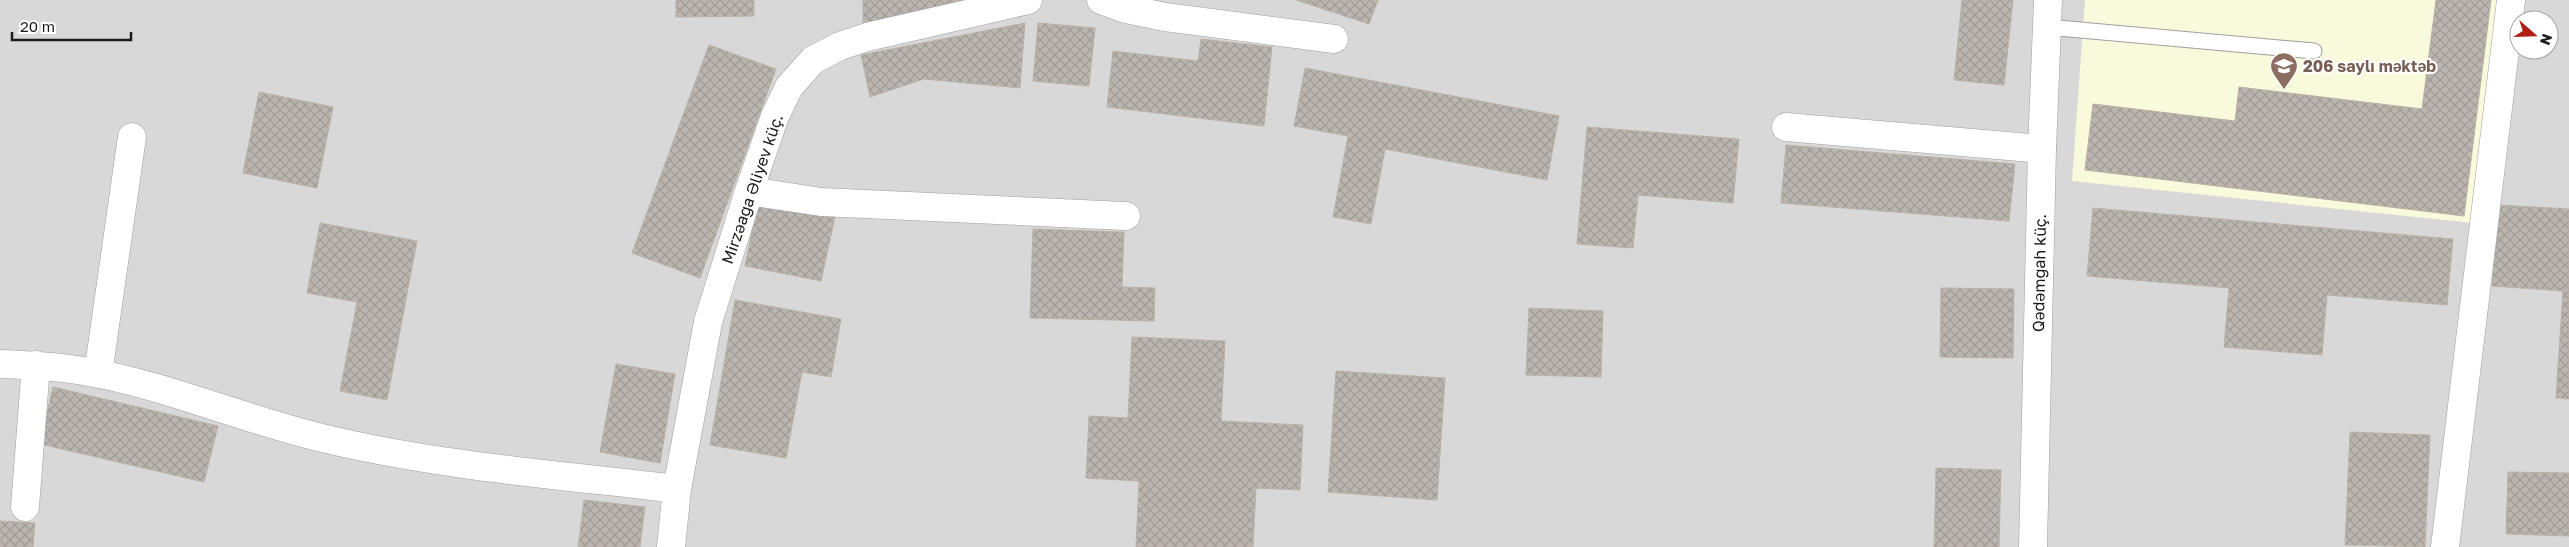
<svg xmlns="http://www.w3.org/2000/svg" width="2569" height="547" viewBox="0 0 2569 547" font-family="'Golos Text',sans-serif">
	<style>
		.residential { fill: #d9d8d8; fill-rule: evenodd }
		.education { fill: #f8fadb }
		.building { fill: url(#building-cross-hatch); stroke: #bbb1a6 }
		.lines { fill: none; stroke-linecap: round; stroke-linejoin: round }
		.service-casing { stroke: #9f9f9f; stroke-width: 17 }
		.minor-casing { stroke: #9f9f9f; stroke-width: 29 }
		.tertiary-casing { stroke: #9f9f9f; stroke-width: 29 }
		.service { stroke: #fff; stroke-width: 15 }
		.minor { stroke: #fff; stroke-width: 28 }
		.tertiary { stroke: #fff; stroke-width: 28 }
		.labels { text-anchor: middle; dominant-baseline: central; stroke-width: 4; stroke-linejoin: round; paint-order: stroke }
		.education-label { font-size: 16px; font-weight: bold; fill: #785e54; stroke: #fff; text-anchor: start }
		.street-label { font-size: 16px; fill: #1b1b1b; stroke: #fff }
	</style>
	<defs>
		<pattern id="building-cross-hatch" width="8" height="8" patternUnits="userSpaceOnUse" patternTransform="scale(1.25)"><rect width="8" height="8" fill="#bbb5af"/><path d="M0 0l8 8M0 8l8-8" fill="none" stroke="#a09b96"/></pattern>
	</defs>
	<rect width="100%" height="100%" fill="#ebe9e2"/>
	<path class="residential" d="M0,0H2569V547H0ZM2519,20H2549V50H2519Z"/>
	<path class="education" d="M2085,0H2500L2473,223L2072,181Z"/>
	<path class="building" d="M676,0H754V16L676,17Z
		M863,0H964L863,23Z
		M1296,0H1378L1369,24Z
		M1962,0H2013L2004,85L1954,80Z
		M2436,0H2491L2464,216L2085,170L2093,104L2235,121L2239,87L2422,109Z
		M1025,23L1020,88L924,79L870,97L861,55Z
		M1038,23L1095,28L1089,86L1033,81Z
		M1201,39L1272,47L1264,126L1107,107L1113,51L1198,61Z
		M709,45L776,69L700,278L632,253Z
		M1305,68L1559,116L1547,180L1385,149L1371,224L1333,217L1348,136L1294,126Z
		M259,92L333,107L317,188L243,173Z
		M1587,127L1739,139L1733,203L1638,195L1633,248L1577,244Z
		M1786,145L2015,164L2009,221L1781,203Z
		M758,202L835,217L821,281L745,266Z
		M2498,205L2569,209V399L2556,398L2563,291L2492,286Z
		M2093,208L2453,239L2447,305L2327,295L2322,355L2224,347L2229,288L2087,276Z
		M320,223L417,241L387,400L340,391L357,302L307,293Z
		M1033,229L1124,232L1122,287L1155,288L1154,321L1030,318Z
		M1941,288L2014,289L2013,358L1940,357Z
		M735,300L841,319L831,377L802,372L786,458L710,445Z
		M1529,308L1603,311L1601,377L1526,375Z
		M1132,337L1225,341L1221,421L1303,425L1300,490L1256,488L1253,547H1136L1139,481L1086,478L1089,416L1128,418Z
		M616,364L675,374L660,463L600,452Z
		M1336,371L1445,378L1437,500L1328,492Z
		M53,387L218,426L204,482L40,444Z
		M2350,432L2430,435L2425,547L2345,545Z
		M1936,468L2001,470L1999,547H1934Z
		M2508,472L2569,473V536L2506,534Z
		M584,500L645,507L640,547H578Z
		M0,521L35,523L33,547H0Z"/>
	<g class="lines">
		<g class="service-casing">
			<path id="service" d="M2047,27L2314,51"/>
		</g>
		<g class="minor-casing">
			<path id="minor" d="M1101,0L1126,9L1165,17L1334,39
				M1786,127L2042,149
				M749,191L821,202L1126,216
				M0,364C28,365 55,366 83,371C164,384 242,419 322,438C438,466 559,475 677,489
				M98,374L132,137
				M25,507L36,365
				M671,547L677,489L708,322L749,191L775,116L789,87L813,60L840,46L867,37L1028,0
				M2445,547L2511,0"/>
		</g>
		<g class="tertiary-casing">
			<path id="tertiary" d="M2033,547L2042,149L2048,0"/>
		</g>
		<use href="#service" class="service"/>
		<use href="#minor" class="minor"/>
		<use href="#tertiary" class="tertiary"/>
	</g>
	<defs>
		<g id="school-pin" transform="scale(1.4375)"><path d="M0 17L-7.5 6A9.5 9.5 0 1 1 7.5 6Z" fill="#8d6e63" stroke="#fff"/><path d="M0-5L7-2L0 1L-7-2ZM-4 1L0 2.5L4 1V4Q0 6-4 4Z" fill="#fff"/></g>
	</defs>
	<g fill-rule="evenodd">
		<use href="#school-pin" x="2284" y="66"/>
	</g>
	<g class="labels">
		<g class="education-label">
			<text x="2303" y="66">206 saylı məktəb</text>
		</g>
		<g class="street-label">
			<text transform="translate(752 189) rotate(-71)">Mirzəağa Əliyev küç.</text>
			<text transform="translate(2039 273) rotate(-89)">Qədəmgah küç.</text>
		</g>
	</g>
	<g transform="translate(2534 35) rotate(110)"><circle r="24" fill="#ffffff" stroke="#a4a4a4"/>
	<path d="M0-4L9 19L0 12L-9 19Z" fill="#af2117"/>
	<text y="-8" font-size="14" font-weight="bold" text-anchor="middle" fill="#1b1b1b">N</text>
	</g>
	<path d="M12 32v8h119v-8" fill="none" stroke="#1b1b1b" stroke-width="2.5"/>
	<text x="20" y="32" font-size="15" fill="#1b1b1b" stroke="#ffffff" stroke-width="4" paint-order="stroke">20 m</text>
</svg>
